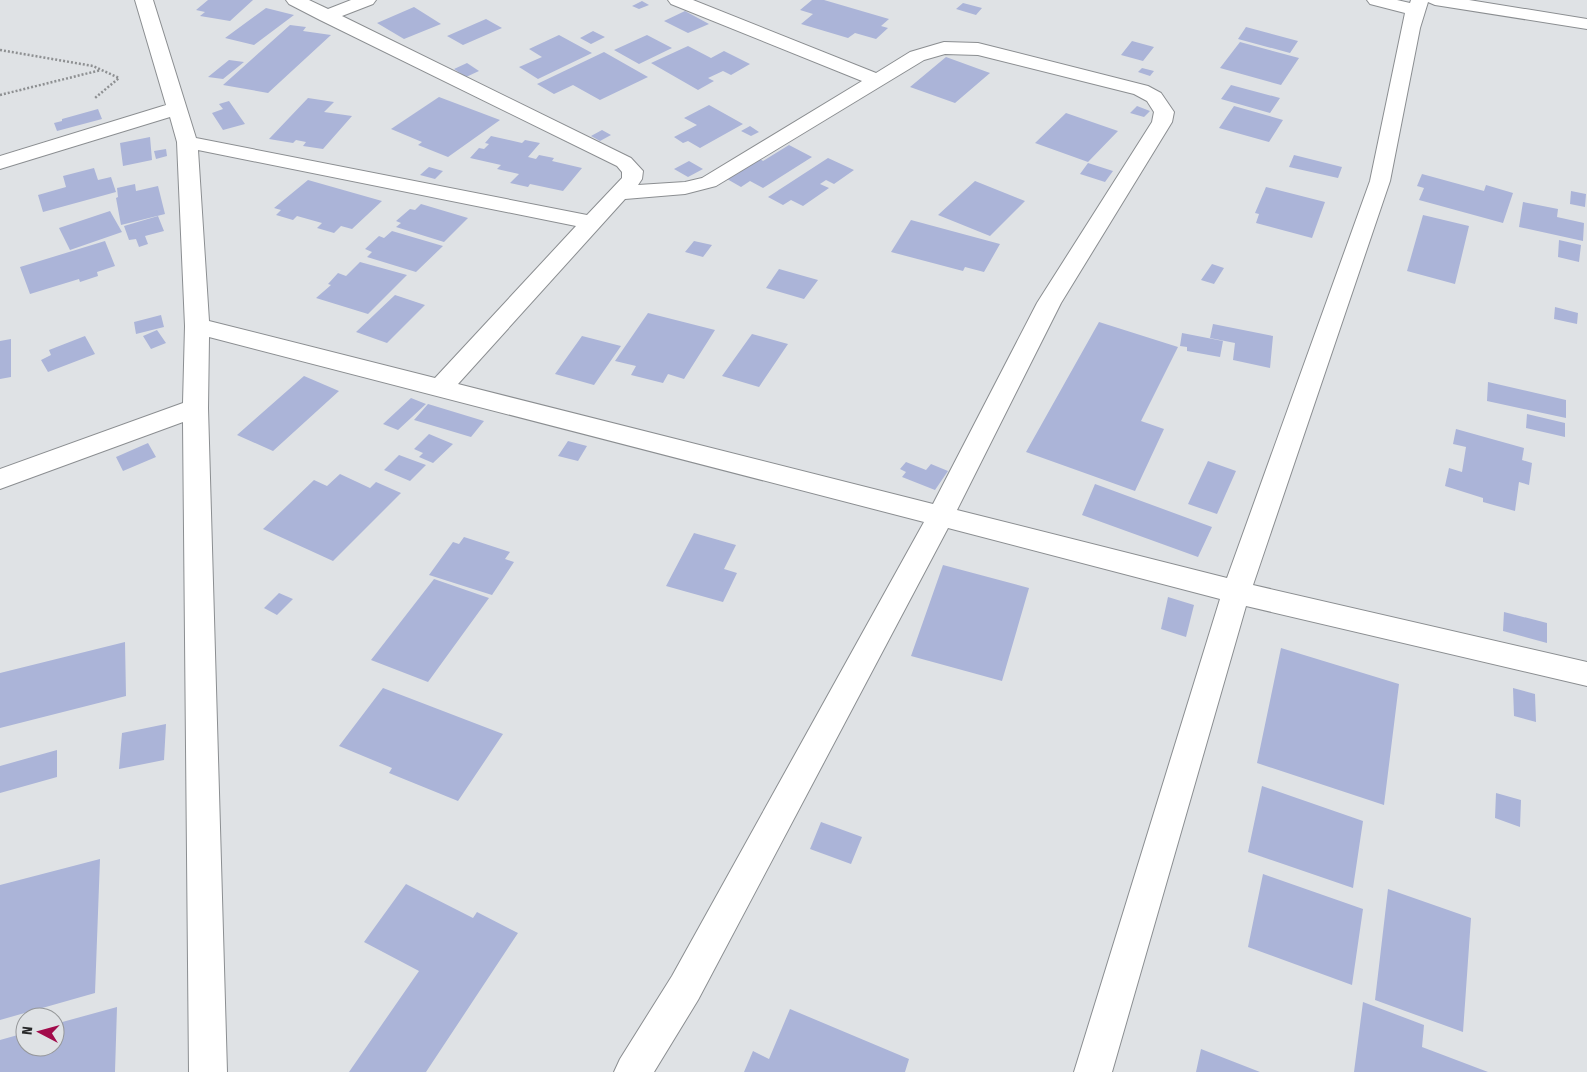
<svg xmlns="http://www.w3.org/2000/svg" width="1587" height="1072" viewBox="0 0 1587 1072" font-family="'Fira Sans Condensed',sans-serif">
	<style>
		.building { fill: #abb4d8 }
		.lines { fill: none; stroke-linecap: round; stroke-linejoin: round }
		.minor-casing { stroke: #8b8e91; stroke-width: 2 }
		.path { stroke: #8e9092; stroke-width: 2.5; stroke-dasharray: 2 2; stroke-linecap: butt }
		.minor { fill: #fff; fill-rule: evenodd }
	</style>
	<rect width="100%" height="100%" fill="#dfe2e5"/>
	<path class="building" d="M208,0H253L230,21L200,16L205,12L196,10Z
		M812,0H824L889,19L881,26L888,28L876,39L855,33L848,38L801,24L813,14L800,10Z
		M642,1L649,5L639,9L632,6Z
		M963,3L982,8L976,15L956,9Z
		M414,7L441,24L404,39L377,23Z
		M266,8L294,15L254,45L225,38Z
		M685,11L709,24L688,33L664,21Z
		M486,19L502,28L463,45L447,36Z
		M290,25L306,27L303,31L331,35L268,93L223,85Z
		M1246,27L1298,41L1290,53L1238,39Z
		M593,31L605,37L591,44L580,38Z
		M559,35L592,53L538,79L519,67L542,57L529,49Z
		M647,35L672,48L639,64L614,50Z
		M1132,41L1154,47L1143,61L1121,55Z
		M1240,42L1299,58L1281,85L1220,68Z
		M688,46L711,58L724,51L750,64L731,75L723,71L708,78L714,81L698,90L651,63Z
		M604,52L648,77L600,100L573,85L554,94L537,84Z
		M946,57L990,73L955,103L910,87Z
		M229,60L244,62L223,79L208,77Z
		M467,63L479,71L466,77L454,69Z
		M1142,68L1154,71L1150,76L1138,72Z
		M1231,85L1280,98L1270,113L1221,99Z
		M439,97L500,120L448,157L418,145L422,142L391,129Z
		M308,98L334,102L324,112L352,116L323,149L303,146L306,142L296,140L293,143L269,139Z
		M229,101L245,124L223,130L212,113L223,109L219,104Z
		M709,105L743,124L700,148L688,141L683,143L674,137L697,125L684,118Z
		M1137,106L1150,111L1144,117L1130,113Z
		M1234,106L1283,120L1269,142L1219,128Z
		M98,109L102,119L57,131L54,123L62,121V119Z
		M1066,113L1118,131L1088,162L1035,143Z
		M750,126L759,132L751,136L741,131Z
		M602,130L611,135L600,141L591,136Z
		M491,136L522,143L525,140L540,143L528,157L536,159L539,155L554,158L552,161L582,168L563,191L530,184L528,187L510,183L519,174L497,169L501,165L470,158L479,148L484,149L489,144L485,143Z
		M150,137L152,160L123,166L120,143Z
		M789,145L812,157L763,188L750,181L741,187L727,179L760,159L763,161Z
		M166,149L167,156L156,159L154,151Z
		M1294,155L1342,167L1338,178L1289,167Z
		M828,158L854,170L834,184L826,180L820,184L829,188L803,206L791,200L783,205L768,197Z
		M689,161L703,169L688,177L674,169Z
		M1088,163L1113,171L1105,182L1080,174Z
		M429,167L443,171L435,179L420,175Z
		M94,168L98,180L111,177L116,192L43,212L38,195L66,187L63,176Z
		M1422,174L1484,191L1486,185L1513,193L1503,223L1419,200L1424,188L1417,186Z
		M308,180L382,201L352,229L341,226L334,233L317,228L322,223L297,216L293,220L276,215L281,210L274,208Z
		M975,181L1025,201L990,236L938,215Z
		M135,184L136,191L158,186L165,214L121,225L116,198L118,197L117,188Z
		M1266,187L1325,202L1312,238L1256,223L1259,214L1255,213Z
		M1571,191L1586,194L1585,207L1570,204Z
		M1523,202L1558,209L1557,217L1584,223L1583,241L1519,227Z
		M421,204L468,218L444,242L396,227L401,223L396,221L410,209L415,210Z
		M110,211L122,232L70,250L59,228Z
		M1423,215L1469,226L1455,284L1407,271Z
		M158,216L164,231L145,236L148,244L139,247L136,239L129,240L124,226Z
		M911,220L1000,244L984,272L965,267L963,271L891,252Z
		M392,231L443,246L416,272L367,257L372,252L365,249L379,236L384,238Z
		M1559,240L1581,245L1579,262L1558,257Z
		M105,241L115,266L97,272L98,276L80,282L79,279L30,294L20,267Z
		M694,241L712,245L703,257L685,252Z
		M360,262L407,275L368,314L316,298L331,285L328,284L338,273L346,276Z
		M1212,264L1224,268L1214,284L1201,280Z
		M779,269L818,280L804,299L766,288Z
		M395,295L425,305L387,343L356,332Z
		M1555,307L1578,313L1577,324L1554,319Z
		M648,313L715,330L684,379L668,374L663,383L631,375L636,366L615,361Z
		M161,315L164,327L136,334L134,322Z
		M1099,322L1178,347L1141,421L1164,429L1135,491L1026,452Z
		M1213,324L1273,336L1270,368L1233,360L1235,343L1210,338Z
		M157,330L166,343L151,349L143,336Z
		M1182,333L1223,341L1220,357L1187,351V347L1180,346Z
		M752,334L788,344L759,387L722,376Z
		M85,336L95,354L48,372L41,360L51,355L49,350Z
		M582,336L621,346L594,385L555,374Z
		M11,339V377L0,379V341Z
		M304,376L339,391L273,451L237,435Z
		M1488,382L1566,400V418L1487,401Z
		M411,398L426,404L398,430L383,424Z
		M428,404L484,421L471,437L414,420Z
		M1527,414L1565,423V437L1526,428Z
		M1456,429L1524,448L1522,460L1532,463L1529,485L1519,482L1515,511L1483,502V498L1445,486L1449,468L1462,472L1466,447L1453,444Z
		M429,434L453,444L433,463L419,457L423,453L414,449Z
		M568,441L587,446L578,461L558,456Z
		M148,443L156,457L123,471L116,457Z
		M399,455L426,465L410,481L384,470Z
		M1208,461L1236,471L1217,514L1188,504Z
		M906,462L926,470L931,464L948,471L935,490L902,477L906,472L900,469Z
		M340,474L370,488L376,482L401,493L333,561L263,529L314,480L327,486Z
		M1095,484L1212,527L1198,557L1082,515Z
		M694,533L736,545L724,569L737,573L723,602L666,586Z
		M464,537L510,552L505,559L514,562L492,595L429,575L453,542L459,544Z
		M943,565L1029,588L1002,681L911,656Z
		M434,579L489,598L428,682L371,660Z
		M279,593L293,599L277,615L264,608Z
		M1168,597L1194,605L1186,637L1161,629Z
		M1504,612L1547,623V643L1503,631Z
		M125,642L126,696L0,728V673Z
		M1281,648L1399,684L1384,805L1257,763Z
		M383,688L503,734L458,801L389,773L392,768L339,746Z
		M1513,688L1535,694L1536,722L1514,716Z
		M166,724L164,760L119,769L122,733Z
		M57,750V777L0,793V766Z
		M1262,786L1363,821L1353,888L1248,852Z
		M1496,793L1521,800L1520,827L1495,818Z
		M821,822L862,837L851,864L810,849Z
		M100,859L95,993L0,1020V885Z
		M1263,874L1363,909L1352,985L1248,947Z
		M406,884L473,918L477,912L518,933L426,1072H349L419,971L364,942Z
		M1388,889L1471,918L1463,1032L1375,1000Z
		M1363,1002L1424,1025L1422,1047L1488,1072H1354Z
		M117,1007L115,1072H0V1040L25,1033V1047H55V1024Z
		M790,1009L909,1059L905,1072H744L753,1051L769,1059Z
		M1201,1049L1260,1072H1196Z"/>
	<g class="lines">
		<g class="minor-casing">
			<path id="minor" d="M135,0H153L196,138L587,215L622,178V172L617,166L320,20L289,4L286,0H309L328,9L351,0H376L373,4L342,16L631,158L643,171L642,179L638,185L685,182L702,178L862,81L671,4L668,0H693L876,73L910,52L937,44L944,42L978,43L1148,86L1161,93L1174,112L1172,122L1061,303L957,510L1227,578L1370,181L1405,13L1370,4L1367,0H1397L1410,3L1411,0H1469L1587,19V29L1435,5L1428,2L1420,28L1390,181L1253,585L1587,662V686L1246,606L1112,1072H1074L1220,599L948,528L698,1000L654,1072H614L620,1059L672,976L924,522L209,337L208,408L227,1072H189L183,422L0,489V469L183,403L185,326L177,142L170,117L0,169V156L166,105ZM945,54L978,55L1134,94L1147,101L1154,112L1152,122L1037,303L933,504L458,384L625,199L685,194L716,186L924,60ZM198,150L576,226L435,378L209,321Z"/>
		</g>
		<path class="path" d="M0,50L93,66L119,78L95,98
			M0,95L101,70"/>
		<use href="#minor" class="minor"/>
	</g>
	<g transform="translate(40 1032) rotate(276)"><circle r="24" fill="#dfe2e5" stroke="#959799"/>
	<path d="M0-4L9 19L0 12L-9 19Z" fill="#a20b4b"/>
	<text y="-8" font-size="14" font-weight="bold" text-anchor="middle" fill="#262728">N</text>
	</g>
</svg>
